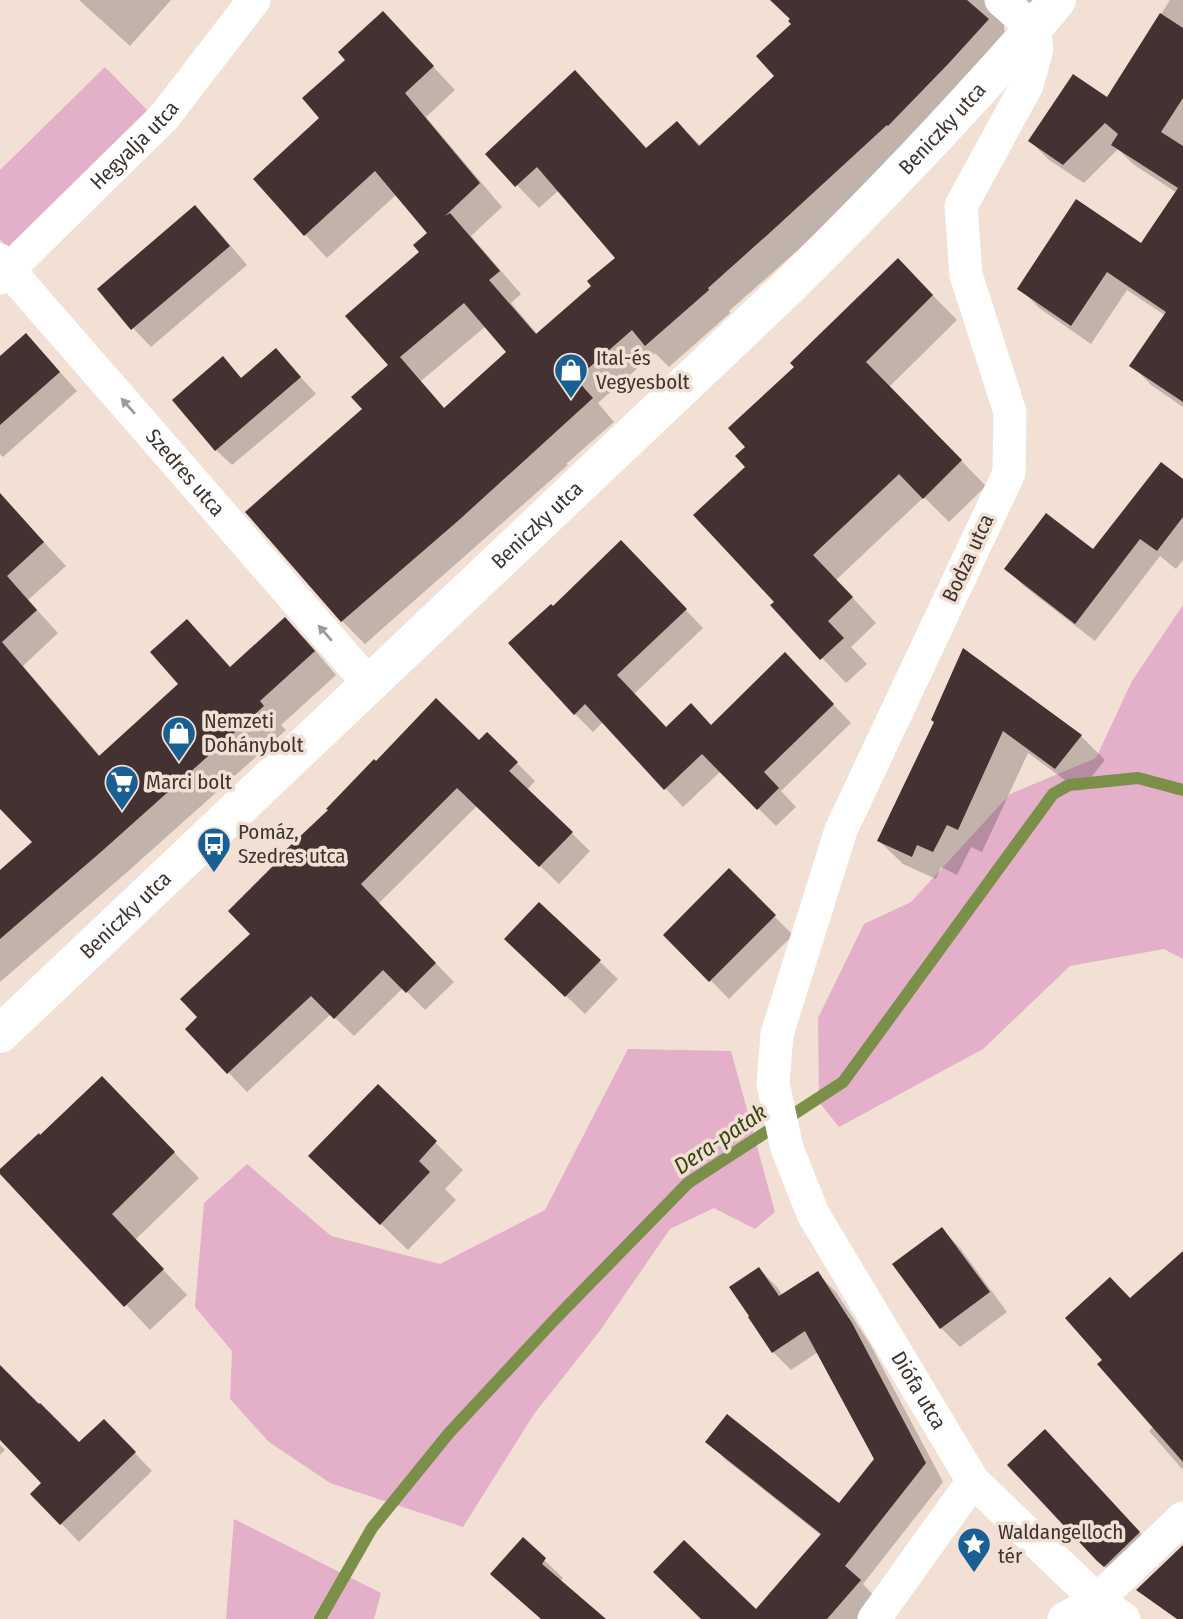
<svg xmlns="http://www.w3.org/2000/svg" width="1183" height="1619" viewBox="0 0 1183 1619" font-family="'Fira Sans Condensed',sans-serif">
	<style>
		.green { fill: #e4afc9 }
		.shadow { fill: #0003; fill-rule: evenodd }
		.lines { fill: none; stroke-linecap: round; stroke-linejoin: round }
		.stream { stroke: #7a9049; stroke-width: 12 }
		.building { fill: #433231; fill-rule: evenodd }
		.minor { stroke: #fff; stroke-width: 33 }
		.secondary { stroke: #fff; stroke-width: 38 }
		.oneway { fill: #9e9a98 }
		.labels { text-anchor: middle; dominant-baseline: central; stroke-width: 7; stroke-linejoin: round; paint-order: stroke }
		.street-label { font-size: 21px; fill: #3c3530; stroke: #f2e0d4 }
		.poi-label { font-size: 21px; fill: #3c3530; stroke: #f2e0d4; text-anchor: start }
		.water-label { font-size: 23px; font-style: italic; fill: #384711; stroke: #f2e0d4 }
	</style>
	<rect width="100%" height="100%" fill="#f2e0d4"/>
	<path class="green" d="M105,67L151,114L12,254L0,239V170Z
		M1183,605V959L1164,949L1070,966L983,1049L839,1127L819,1102L818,1018L864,924L911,902L1010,794L1096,758L1132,681Z
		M628,1049L731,1051L775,1212L755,1229L714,1208L670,1229L599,1332L534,1414L463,1527L330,1483L269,1442L230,1399L232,1351L195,1307L204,1203L247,1164L331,1236L440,1264L545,1210Z
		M234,1519L381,1593L374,1619H226Z"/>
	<path class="shadow" d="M79,0H171L130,46Z
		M771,0H1045L1004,19V30L1012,40L911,146L797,251L729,311L730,313L669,367L655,353L598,403L614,422L566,464L568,465L365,644L342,621L247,512L364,409L390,365L422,252L429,233L397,194L327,258L255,180L322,118L348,60L383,13L455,90L426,117L502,207L471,236L521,294L511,303L538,335L593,286L617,258L559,190L539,208L487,154L647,149L677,123L701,146L776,76L793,24L792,19ZM486,326L509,352L445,409L421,381Z
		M1170,0H1183V407L1151,385L1132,365L1166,316L1127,290L1091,344L1039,308L1020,288L1142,245L1177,193L1133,164L1118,149L1084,183L1049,160L1030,141L1107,100Z
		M195,208L214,226L247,265L151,347L133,328Z
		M898,260L957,320L889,387L986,486L949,522L924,497L836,580L876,623L851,647L867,664L846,683L822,658L776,602L747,467V447L796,367Z
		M276,350L316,394L232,465L216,450L223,359L242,379Z
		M44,354L77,391L3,457L0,454V359Z
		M1183,481V560L1176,569L1160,556L1095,641L1025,587L1006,569L1093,551Z
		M0,494L66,566L28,600L58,633L23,666L100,756L231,668L285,619L308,642L336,675L281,725L286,730L125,874L0,982V872L34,843L0,806Z
		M639,561L703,628L634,694L666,728L712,727L803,673L851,723L781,791L796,807L776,826L721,771L683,807L603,722L593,732L575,714L553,608Z
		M964,651L1081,736L1105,760L1080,791L1028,753L982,852L971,847L957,875L941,867L936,879L903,864L879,841L935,722Z
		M479,742L517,763L535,781L527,790L590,851L559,884L477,806L378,904L454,982L425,1010L403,988L354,1036L331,1014L247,1092L187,1029Z
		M729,871L793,935L729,999L666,935Z
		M525,957L599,961L618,979L585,1014Z
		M378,1086L463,1170L445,1189L456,1200L408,1250L338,1183Z
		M126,1103L199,1178L135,1240L187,1295L150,1330L0,1171Z
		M942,1229L960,1248L1007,1312L960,1347L941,1328L894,1264Z
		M1183,1253V1470L1149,1431L1154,1426L1105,1360L1131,1300Z
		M759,1269L777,1287L783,1296L818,1274L836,1292L870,1344L943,1482L863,1584L878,1600L861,1619H703L756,1612L822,1536L726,1460L708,1441L839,1506L876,1460L818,1352L791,1370L773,1352Z
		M0,1371L79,1445L104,1421L152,1471L79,1542L33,1494L44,1483L0,1438Z
		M0,1445L5,1450L0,1455Z
		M1064,1450L1158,1552L1118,1579L1098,1560Z
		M523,1540L563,1578L560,1582L603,1619H541Z"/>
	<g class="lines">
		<path class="stream" d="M320,1619L372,1528L449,1433L557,1317L688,1183L843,1082L1053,794L1069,785L1138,778L1183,790"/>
	</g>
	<path class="building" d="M770,0H967L989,19L949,63L888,126L887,125L775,228L708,288L709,290L645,346L632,330L576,379L593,398L459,520L341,622L245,512L362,409L351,397L388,365L345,316L419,252L413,245L427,233L375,171L304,236L253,179L319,118L302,98L345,60L338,52L383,11L434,66L405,93L480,183L445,216L450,213L500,271L489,280L536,334L591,286L587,281L615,258L537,167L515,187L485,154L575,70L646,148L677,121L699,146L774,76L756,56L791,24L788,21L790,19ZM464,303L506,352L444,408L400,357Z
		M1160,13L1183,28V98L1161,132L1183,146V402L1129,366L1166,312L1107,272L1071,326L1017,289L1076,199L1141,243L1178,188L1111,145L1118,134L1105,123L1063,165L1028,141L1073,74L1107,97Z
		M195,205L230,246L131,330L97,289Z
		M898,258L933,295L866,362L962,460L923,499L899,474L813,555L853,597L828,621L844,638L820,660L770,605L774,602L693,515L745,467L735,456L745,447L728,428L794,367L790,363Z
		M26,333L60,372L0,425V356Z
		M276,348L301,377L215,451L172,400L223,356L241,378Z
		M1161,462L1183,479V517L1157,551L1140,539L1075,624L1004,569L1046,513L1093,549Z
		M0,493L44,542L7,576L37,610L2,642L99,756L178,684L150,652L187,619L230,667L285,617L315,651L260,701L264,706L102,851L0,939V870L32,842L0,809Z
		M621,540L687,609L617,675L666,727L691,703L711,725L785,652L834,704L764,772L779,788L757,810L702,754L664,790L585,704L574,715L508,643L551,604L553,606Z
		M963,648L1082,735L1055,769L1003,731L958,830L947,825L933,852L917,845L912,857L877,841L934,722L931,720Z
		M436,698L479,740L487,732L518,762L509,771L573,832L539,867L457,788L361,884L436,963L406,993L383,970L334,1019L311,996L227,1074L185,1029L197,1017L180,999L250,934L228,911L278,861L276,859L328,810L326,809L374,759L376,761Z
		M729,868L776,915L709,982L663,935Z
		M539,902L601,960L565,997L504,939Z
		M102,1076L175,1152L112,1214L164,1269L124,1307L0,1174V1169L39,1133L40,1135Z
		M378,1084L437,1141L419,1161L430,1172L380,1225L308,1156Z
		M942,1227L990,1292L940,1329L892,1264Z
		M1183,1251V1462L1097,1364L1102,1360L1065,1318L1110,1277L1130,1298Z
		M759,1267L779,1296L818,1271L852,1323L926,1463L845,1566L861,1580L827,1619H701L653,1572L684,1540L756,1609L821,1534L705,1442L727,1414L839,1503L874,1459L805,1331L772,1353L748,1317L749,1316L729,1287Z
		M0,1365L39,1404L40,1403L79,1442L104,1419L136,1452L60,1525L30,1494L41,1483L0,1440Z
		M1045,1429L1140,1532L1104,1567L1097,1561L1007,1465Z
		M523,1537L546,1558L542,1564L606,1619H541L490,1574Z
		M1183,1545V1619H1177L1136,1590Z"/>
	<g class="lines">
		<g class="minor">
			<path id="s1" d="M1001,0L1034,29L1037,49L1027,85L961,206L966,275L1010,412L1009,473L841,830L777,1034L773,1084L787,1148L813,1214L973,1481L1097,1600L1124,1619"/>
			<path id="s2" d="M0,260L370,685"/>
			<path id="s3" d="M0,278L164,117L254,0"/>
			<path d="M874,1619L973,1481"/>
			<path d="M1064,1619L1097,1600L1183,1518"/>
		</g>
		<path class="secondary" id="s4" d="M0,1034L784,291C847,229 909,166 969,100C999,67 1029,35 1057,0"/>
	</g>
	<defs><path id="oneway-solid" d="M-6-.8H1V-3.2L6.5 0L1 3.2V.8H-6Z" transform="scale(1.75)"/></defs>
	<g class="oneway">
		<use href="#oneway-solid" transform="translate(128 406) rotate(-131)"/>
		<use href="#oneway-solid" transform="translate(325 633) rotate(-131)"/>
	</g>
	<defs>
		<g id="shop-pin" transform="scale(1.75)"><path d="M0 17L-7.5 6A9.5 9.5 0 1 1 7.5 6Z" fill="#185f93" stroke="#f2e0d4"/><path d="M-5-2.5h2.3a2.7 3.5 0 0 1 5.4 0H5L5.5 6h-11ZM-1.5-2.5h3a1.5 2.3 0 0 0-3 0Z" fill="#fff"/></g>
		<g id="supermarket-pin" transform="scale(1.75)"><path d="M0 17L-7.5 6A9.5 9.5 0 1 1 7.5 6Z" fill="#185f93" stroke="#f2e0d4"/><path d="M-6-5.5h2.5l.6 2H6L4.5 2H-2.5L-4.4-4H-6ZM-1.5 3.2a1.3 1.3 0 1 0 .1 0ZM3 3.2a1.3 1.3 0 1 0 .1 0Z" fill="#fff"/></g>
		<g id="bus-pin" transform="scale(1.75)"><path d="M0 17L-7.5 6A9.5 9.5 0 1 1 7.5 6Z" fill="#185f93" stroke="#f2e0d4"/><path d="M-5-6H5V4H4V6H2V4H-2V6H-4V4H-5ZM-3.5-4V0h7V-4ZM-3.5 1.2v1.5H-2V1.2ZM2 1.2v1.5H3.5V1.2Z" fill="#fff"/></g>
		<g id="sight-pin" transform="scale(1.75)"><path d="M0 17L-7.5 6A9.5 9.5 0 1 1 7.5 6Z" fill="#185f93" stroke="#f2e0d4"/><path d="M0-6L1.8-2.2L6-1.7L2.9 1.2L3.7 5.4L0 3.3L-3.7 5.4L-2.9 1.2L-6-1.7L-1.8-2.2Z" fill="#fff"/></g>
	</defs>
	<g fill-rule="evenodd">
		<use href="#shop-pin" x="571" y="370"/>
		<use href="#shop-pin" x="179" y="733"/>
		<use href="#supermarket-pin" x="122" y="782"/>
		<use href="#bus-pin" x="214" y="844"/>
		<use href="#sight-pin" x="974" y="1544"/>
	</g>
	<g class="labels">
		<g class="street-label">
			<text stroke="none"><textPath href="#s4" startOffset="1307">Beniczky utca</textPath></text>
			<text stroke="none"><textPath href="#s3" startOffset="189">Hegyalja utca</textPath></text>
			<text stroke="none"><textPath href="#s2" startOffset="282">Szedres utca</textPath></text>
			<text stroke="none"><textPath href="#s4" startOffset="740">Beniczky utca</textPath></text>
			<text transform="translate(968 558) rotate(-65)">Bodza utca</text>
			<text stroke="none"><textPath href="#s4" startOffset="173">Beniczky utca</textPath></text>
			<text stroke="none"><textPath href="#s1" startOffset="1514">Diófa utca</textPath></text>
		</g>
		<g class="poi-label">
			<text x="596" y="358">Ital-és<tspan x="596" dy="24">Vegyesbolt</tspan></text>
			<text x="204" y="721">Nemzeti<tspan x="204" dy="24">Dohánybolt</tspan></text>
			<text x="146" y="782">Marci bolt</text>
			<text x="238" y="832">Pomáz,<tspan x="238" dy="24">Szedres utca</tspan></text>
			<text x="998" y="1532">Waldangelloch<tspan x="998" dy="24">tér</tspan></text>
		</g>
		<g class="water-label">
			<text transform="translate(720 1139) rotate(-34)">Dera-patak</text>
		</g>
	</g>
</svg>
